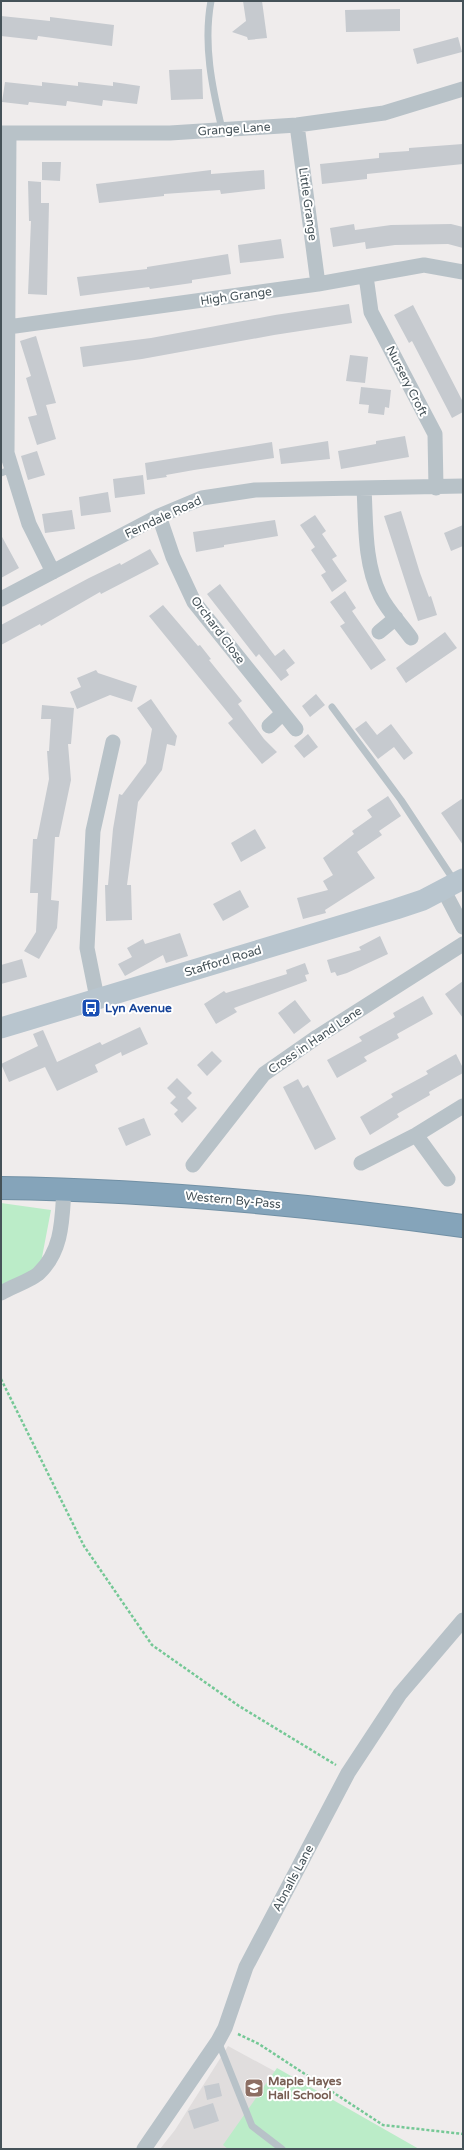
<svg xmlns="http://www.w3.org/2000/svg" width="464" height="2150" viewBox="0 0 464 2150" font-family="'Varela Round',sans-serif">
	<style>
		.education { fill: #e0dddd }
		.green { fill: #bbecc8 }
		.building { fill: #c6cacf }
		.lines { fill: none; stroke-linecap: round; stroke-linejoin: round }
		.highway-casing { stroke: #7190a5; stroke-width: 24 }
		.path { stroke: #75c896; stroke-width: 2.5; stroke-dasharray: 3 2; stroke-linecap: butt }
		.lane { stroke: #b8c2c8; stroke-width: 7 }
		.street { stroke: #b8c2c8; stroke-width: 15 }
		.secondary { stroke: #b8c5ce; stroke-width: 21 }
		.highway { stroke: #85a4ba; stroke-width: 22 }
		.labels { text-anchor: middle; dominant-baseline: central; stroke-width: 4; stroke-linejoin: round; paint-order: stroke }
		.street-label { font-size: 12px; fill: #455258; stroke: #fff }
		.transit-label { font-size: 12px; font-weight: bold; fill: #164399; stroke: #fff; text-anchor: start }
		.education-label { font-size: 12px; font-weight: bold; fill: #785e54; stroke: #fff; text-anchor: start }
	</style>
	<rect width="100%" height="100%" fill="#efecec"/>
	<path class="education" d="M228,2046L418,2149H160L175,2130Z"/>
	<path class="green" d="M1,1203L51,1210L39,1273L1,1295Z
		M277,2068L419,2149H228L223,2145Z"/>
	<path class="building" d="M243,1H262L267,38L248,40L247,37L232,32L246,21Z
		M400,9V31L346,32L345,10Z
		M1,16L50,21V17L114,25L112,46L38,36L37,40L1,36Z
		M458,37L462,52L417,64L413,49Z
		M202,69L203,99L171,100L169,70Z
		M5,82L42,86V82L78,86V82L113,86V82L140,86L137,104L103,100L102,106L67,101L66,106L29,102L28,105L2,102Z
		M463,144V164L367,174V179L322,184L320,164L379,158V153L409,151V148Z
		M42,162H61L60,181L42,180Z
		M211,170V174L264,170L265,189L221,194L220,190L164,194V196L99,203L96,184Z
		M28,181L41,182V203H49L47,295L28,294L31,221H29Z
		M354,224L355,230L391,225L451,224L463,227V248L448,244L395,245L366,249L365,242L333,247L330,228Z
		M281,239L284,258L240,263L238,245Z
		M228,254L231,274L192,280V283L150,289L149,287L80,296L77,277L147,269V267Z
		M349,304L352,323L274,335L142,359L83,367L80,347L151,338L275,315Z
		M413,305L463,402V412L452,418L412,341L409,343L394,315Z
		M36,336L56,403L46,405L56,439L37,445L28,417L37,415L26,378L31,376L20,341Z
		M350,355L368,357L365,383L346,381Z
		M361,387L391,390L389,408L385,407L384,415L368,413L369,405L359,404Z
		M405,436L409,457L341,469L338,451L376,444V441Z
		M328,441L330,459L281,464L279,449Z
		M272,442L274,458L194,470L166,475L167,477L147,480L145,463Z
		M37,451L45,475L28,480L21,456Z
		M143,475L145,494L115,498L113,479Z
		M108,492L111,512L81,516L79,497Z
		M72,510L75,529L45,533L42,514Z
		M401,511L420,573L429,597L431,596L437,615L418,621L384,516Z
		M315,515L326,531L322,534L337,556L332,559L347,581L332,592L321,575L326,572L311,550L315,547L300,525Z
		M275,520L278,536L224,545V547L196,552L193,532Z
		M463,525V546L451,551L444,533Z
		M1,535L19,568L1,578Z
		M150,549L159,564L101,594L100,592L41,626L40,624L1,645V625L89,578L120,563L121,565Z
		M220,584L275,656L284,649L295,663L286,670L289,675L281,681L259,654L256,657L207,594Z
		M345,591L356,608L352,611L386,660L371,670L340,626L345,623L330,602Z
		M163,605L198,646L200,645L211,659L209,660L242,701L238,704L264,739L277,752L262,764L228,723L233,719L149,616Z
		M445,632L457,648L406,683L396,668Z
		M96,670L98,673L137,686L132,702L110,695L77,709L70,692L81,687L77,678Z
		M316,694L325,705L310,717L302,706Z
		M151,699L177,736L175,746L167,744L162,770L138,802L127,885H131L132,920L106,921L105,885H108L113,829L119,794L122,795L146,763L152,729L137,708Z
		M42,705L74,708L71,744H68L71,780L59,837H55L54,853L51,900L59,901L57,928L39,959L24,951L36,932L38,893H30L33,839H37L49,779L47,751H49L51,719H41Z
		M366,721L377,735L391,724L413,753L404,760L394,747L378,759L355,729Z
		M308,734L318,747L304,758L294,746Z
		M388,796L401,816L379,831L382,835L357,852L375,878L325,910L326,913L303,919L297,898L328,890L323,881L333,875L323,858L354,834L352,831L372,817L367,810Z
		M463,798V845L441,813Z
		M255,829L266,848L241,862L231,843Z
		M240,890L249,907L223,921L213,904Z
		M180,933L188,956L166,963L163,955L125,976L118,964L132,957L127,948L143,939L145,944Z
		M380,936L388,954L347,973L337,976L335,972L331,973L327,960L361,950L359,947Z
		M22,959L27,977L1,984V965Z
		M305,963L309,974L305,975L307,981L234,1008L237,1012L216,1024L204,1004L224,991L226,993L287,974L286,970Z
		M463,981V1018L445,994Z
		M423,996L433,1014L397,1034L399,1038L364,1057L367,1061L337,1078L327,1060L362,1041L359,1037L395,1017L393,1013Z
		M295,1000L311,1021L294,1034L278,1013Z
		M140,1027L148,1044L122,1056L121,1052L95,1065L98,1072L57,1091L45,1067L9,1082L1,1064L38,1046L33,1034L43,1030L57,1062L100,1042L102,1045Z
		M212,1051L222,1061L207,1076L197,1065Z
		M456,1054L463,1068V1073L429,1092L430,1095L397,1114L399,1117L370,1135L360,1117L393,1097L391,1094L428,1074L426,1071Z
		M177,1078L192,1093L187,1098L197,1108L182,1123L174,1114L178,1110L170,1103L176,1097L167,1088Z
		M298,1079L303,1088L308,1085L336,1139L315,1150L283,1087Z
		M144,1118L151,1135L126,1146L118,1128Z
		M219,2083L222,2096L207,2100L204,2086Z
		M213,2103L219,2121L194,2129L188,2111Z"/>
	<g class="lines">
		<g class="highway-casing">
			<path id="highway" d="M1,1188C156,1190 310,1205 463,1226"/>
		</g>
		<path class="path" d="M1,1379L84,1546L152,1645L239,1706L336,1765
			M238,2034L259,2044L383,2125L463,2134"/>
		<path class="lane" d="M211,1C203,44 212,87 222,129
			M1,473L12,469
			M332,707L401,800L455,882
			M218,2041L252,2126L282,2149"/>
		<path class="street" d="M297,125L318,284
			M1,133H170L297,125L384,113L463,89
			M9,133L7,453L29,524L53,572
			M366,276L371,312L435,434L436,488
			M8,327L318,284L424,265L463,272
			M364,488C366,523 364,563 380,595C387,610 401,624 411,638
			M159,516L173,557L194,602L296,729
			M1,599L159,516L202,498L255,490L463,486
			M379,632L396,618
			M269,726L283,713
			M443,889L463,927
			M97,998L87,948L93,831L113,742
			M416,1135L448,1179
			M361,1163L416,1135L463,1106
			M193,1165L264,1074L317,1037L463,944
			M1,1293C11,1287 32,1280 39,1273C63,1250 62,1218 64,1189
			M144,2149L218,2041L225,2028L246,1967L348,1773L400,1694L463,1620"/>
		<path class="secondary" d="M1,1028L396,909L423,900L463,879"/>
		<use href="#highway" class="highway"/>
	</g>
	<defs>
		<g id="bus-square" transform="scale(1)"><rect x="-9" y="-9" width="18" height="18" rx="4" fill="#1a4fb4" stroke="#fff"/><path d="M-5-6H5V4H4V6H2V4H-2V6H-4V4H-5ZM-3.5-4V0h7V-4ZM-3.5 1.2v1.5H-2V1.2ZM2 1.2v1.5H3.5V1.2Z" fill="#fff"/></g>
		<g id="school-square" transform="scale(1)"><rect x="-9" y="-9" width="18" height="18" rx="4" fill="#8d6e63" stroke="#fff"/><path d="M0-5L7-2L0 1L-7-2ZM-4 1L0 2.5L4 1V4Q0 6-4 4Z" fill="#fff"/></g>
	</defs>
	<g fill-rule="evenodd">
		<use href="#bus-square" x="91" y="1008"/>
		<use href="#school-square" x="254" y="2088"/>
	</g>
	<g class="labels">
		<g class="street-label">
			<text transform="translate(234 129) rotate(-4)">Grange Lane</text>
			<text transform="translate(308 204) rotate(82)">Little Grange</text>
			<text transform="translate(236 296) rotate(-8)">High Grange</text>
			<text transform="translate(407 381) rotate(63)">Nursery Croft</text>
			<text transform="translate(163 517) rotate(-25)">Ferndale Road</text>
			<text transform="translate(218 630) rotate(53)">Orchard Close</text>
			<text transform="translate(223 961) rotate(-17)">Stafford Road</text>
			<text transform="translate(315 1040) rotate(-34)">Cross in Hand Lane</text>
			<text transform="translate(233 1200) rotate(5)">Western By-Pass</text>
			<text transform="translate(293 1878) rotate(-62)">Abnalls Lane</text>
		</g>
		<g class="transit-label">
			<text x="105" y="1008">Lyn Avenue</text>
		</g>
		<g class="education-label">
			<text x="268" y="2081">Maple Hayes<tspan x="268" dy="14">Hall School</tspan></text>
		</g>
	</g>
	<rect width="464" height="2150" fill="none" stroke="#455258" stroke-width="4"/>
</svg>
